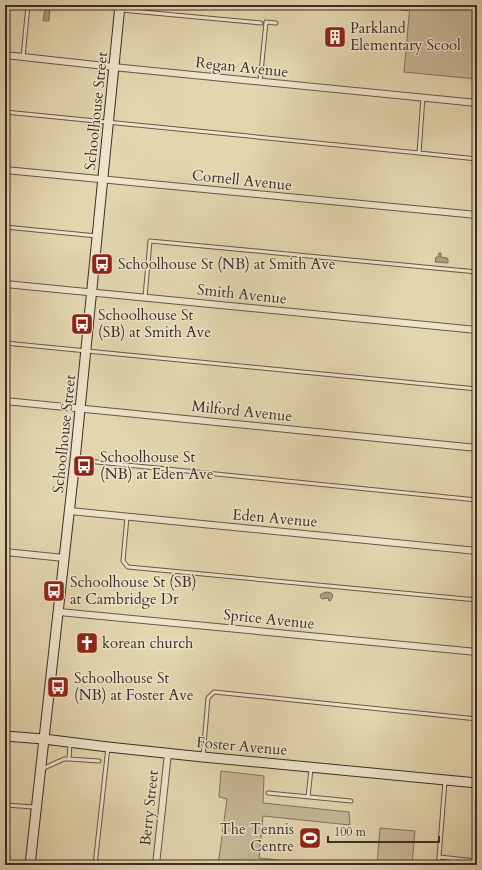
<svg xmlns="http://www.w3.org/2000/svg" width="482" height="870" viewBox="0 0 482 870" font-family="Cardo,serif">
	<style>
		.green { fill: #c7b998; stroke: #82735f }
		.water { fill: #aa9d80; stroke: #7e705c }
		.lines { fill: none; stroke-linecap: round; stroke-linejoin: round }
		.lane-casing { stroke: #665748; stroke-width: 5 }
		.street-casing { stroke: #665748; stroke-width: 8 }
		.secondary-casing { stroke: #3c2d26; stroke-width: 11 }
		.lane { stroke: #ede4cb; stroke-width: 3 }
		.street { stroke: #ede4cb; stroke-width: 6 }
		.secondary { stroke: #ede4cb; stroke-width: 9 }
		.labels { text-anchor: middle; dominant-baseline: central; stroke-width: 3; stroke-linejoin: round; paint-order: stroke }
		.poi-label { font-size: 15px; fill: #3c2d26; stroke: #ede4cb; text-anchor: start }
		.street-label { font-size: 15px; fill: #3c2d26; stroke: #ede4cb }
	</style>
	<rect width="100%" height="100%" fill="#e3d6af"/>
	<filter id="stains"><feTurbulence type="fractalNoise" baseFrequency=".005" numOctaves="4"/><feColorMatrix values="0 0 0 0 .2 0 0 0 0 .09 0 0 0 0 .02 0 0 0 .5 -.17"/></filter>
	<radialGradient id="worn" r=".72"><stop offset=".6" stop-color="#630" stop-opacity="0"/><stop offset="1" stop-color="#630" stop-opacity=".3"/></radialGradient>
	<path class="green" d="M389,5H408V11L389,8Z
		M410,5H477V79L404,72Z
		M221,771L264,776L263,803L349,812L350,825L263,816L259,858L326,865H218L227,799L219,797Z
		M380,828L415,831L412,865H377Z"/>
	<path class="water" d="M45,8L50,9L49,21H43Z
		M439,253H441V257L447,258L448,259V263L435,262L436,257H438Z
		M327,592L331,593L333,595L332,598L330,601H329L328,598L322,599L320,597L321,594Z"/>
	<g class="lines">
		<g class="lane-casing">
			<path id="lane" d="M121,10L261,23
				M23,57L28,5
				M260,82L266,22L276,23
				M5,112L419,153L423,97
				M419,153L477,159
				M5,227L97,236
				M145,297L150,241L477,272
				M5,343L477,389
				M77,460L477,500
				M127,517L123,561L128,567L477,600
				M203,756L208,698L214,692L477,719
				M69,759L99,761
				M42,769L64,759H69L70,743
				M445,781L439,857L477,861
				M268,793L351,801
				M308,797L311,769
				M5,805L34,807
				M95,865L108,747
				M438,865L439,857"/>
		</g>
		<g class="street-casing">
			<path id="street" d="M5,55L123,68L477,103
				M5,170L477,215
				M5,284L477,330
				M5,401L477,448
				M70,511L477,551
				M5,552L64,558
				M59,612L477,652
				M156,865L168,753"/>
		</g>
		<g class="secondary-casing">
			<path id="secondary" d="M5,736L44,739L108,747L203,757L477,783
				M30,865L75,460L120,5"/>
		</g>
		<use href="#lane" class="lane"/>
		<use href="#street" class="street"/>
		<use href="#secondary" class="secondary"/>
	</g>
	<defs>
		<g id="building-square" transform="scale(1.15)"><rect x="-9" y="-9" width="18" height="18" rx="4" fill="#8f2418" stroke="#ede4cb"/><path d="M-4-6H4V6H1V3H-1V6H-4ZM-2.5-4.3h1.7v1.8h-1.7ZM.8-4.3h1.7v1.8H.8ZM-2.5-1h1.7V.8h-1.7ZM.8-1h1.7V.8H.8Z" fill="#fff"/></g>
		<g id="bus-square" transform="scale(1.15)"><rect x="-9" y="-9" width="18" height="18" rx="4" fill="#8f2418" stroke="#ede4cb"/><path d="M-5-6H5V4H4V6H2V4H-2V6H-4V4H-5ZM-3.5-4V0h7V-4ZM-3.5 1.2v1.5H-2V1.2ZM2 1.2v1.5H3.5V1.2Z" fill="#fff"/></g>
		<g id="church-square" transform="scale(1.15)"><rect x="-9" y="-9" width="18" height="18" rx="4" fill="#8f2418" stroke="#ede4cb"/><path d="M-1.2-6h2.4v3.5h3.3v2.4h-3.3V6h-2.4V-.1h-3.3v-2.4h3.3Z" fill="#fff"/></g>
		<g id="stadium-square" transform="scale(1.15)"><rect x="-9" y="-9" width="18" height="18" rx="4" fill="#8f2418" stroke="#ede4cb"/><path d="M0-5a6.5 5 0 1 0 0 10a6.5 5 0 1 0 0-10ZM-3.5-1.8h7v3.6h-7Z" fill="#fff"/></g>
	</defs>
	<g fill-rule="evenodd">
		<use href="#building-square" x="335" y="37"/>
		<use href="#bus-square" x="102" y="264"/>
		<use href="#bus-square" x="82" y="324"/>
		<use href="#bus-square" x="84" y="466"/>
		<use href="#bus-square" x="54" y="591"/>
		<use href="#church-square" x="87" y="643"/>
		<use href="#bus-square" x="58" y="687"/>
		<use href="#stadium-square" x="310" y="838"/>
	</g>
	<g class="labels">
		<g class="poi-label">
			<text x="350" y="28">Parkland<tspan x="350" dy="17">Elementary Scool</tspan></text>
			<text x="118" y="264">Schoolhouse St (NB) at Smith Ave</text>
			<text x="98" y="315">Schoolhouse St<tspan x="98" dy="17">(SB) at Smith Ave</tspan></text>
			<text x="100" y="457">Schoolhouse St<tspan x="100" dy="17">(NB) at Eden Ave</tspan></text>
			<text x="70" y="582">Schoolhouse St (SB)<tspan x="70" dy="17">at Cambridge Dr</tspan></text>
			<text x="102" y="643">korean church</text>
			<text x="74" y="678">Schoolhouse St<tspan x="74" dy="17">(NB) at Foster Ave</tspan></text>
			<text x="294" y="829" text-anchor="end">The Tennis<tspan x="294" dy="17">Centre</tspan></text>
		</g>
		<g class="street-label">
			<text transform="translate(242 67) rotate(6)">Regan Avenue</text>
			<text transform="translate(96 111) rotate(-84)">Schoolhouse Street</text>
			<text transform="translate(242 180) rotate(6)">Cornell Avenue</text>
			<text transform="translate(242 294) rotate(6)">Smith Avenue</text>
			<text transform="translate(242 411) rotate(6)">Milford Avenue</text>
			<text transform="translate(64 434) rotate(-84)">Schoolhouse Street</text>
			<text transform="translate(275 518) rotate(5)">Eden Avenue</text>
			<text transform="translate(269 619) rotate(6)">Sprice Avenue</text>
			<text transform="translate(242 746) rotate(5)">Foster Avenue</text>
			<text transform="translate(149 808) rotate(-84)">Berry Street</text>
		</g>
	</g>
	<rect width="482" height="870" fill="none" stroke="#e3d6af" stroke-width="20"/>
	<rect x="6" y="6" width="470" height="858" fill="none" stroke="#3c2d26" stroke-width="2"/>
	<rect x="10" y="10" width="462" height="850" fill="none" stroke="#3c2d26"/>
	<path d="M328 836v6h111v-6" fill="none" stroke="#3c2d26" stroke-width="2"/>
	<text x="334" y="836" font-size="12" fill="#3c2d26" stroke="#ede4cb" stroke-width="3" paint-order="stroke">100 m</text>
	<rect width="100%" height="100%" filter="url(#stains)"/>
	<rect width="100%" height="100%" fill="url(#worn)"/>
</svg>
